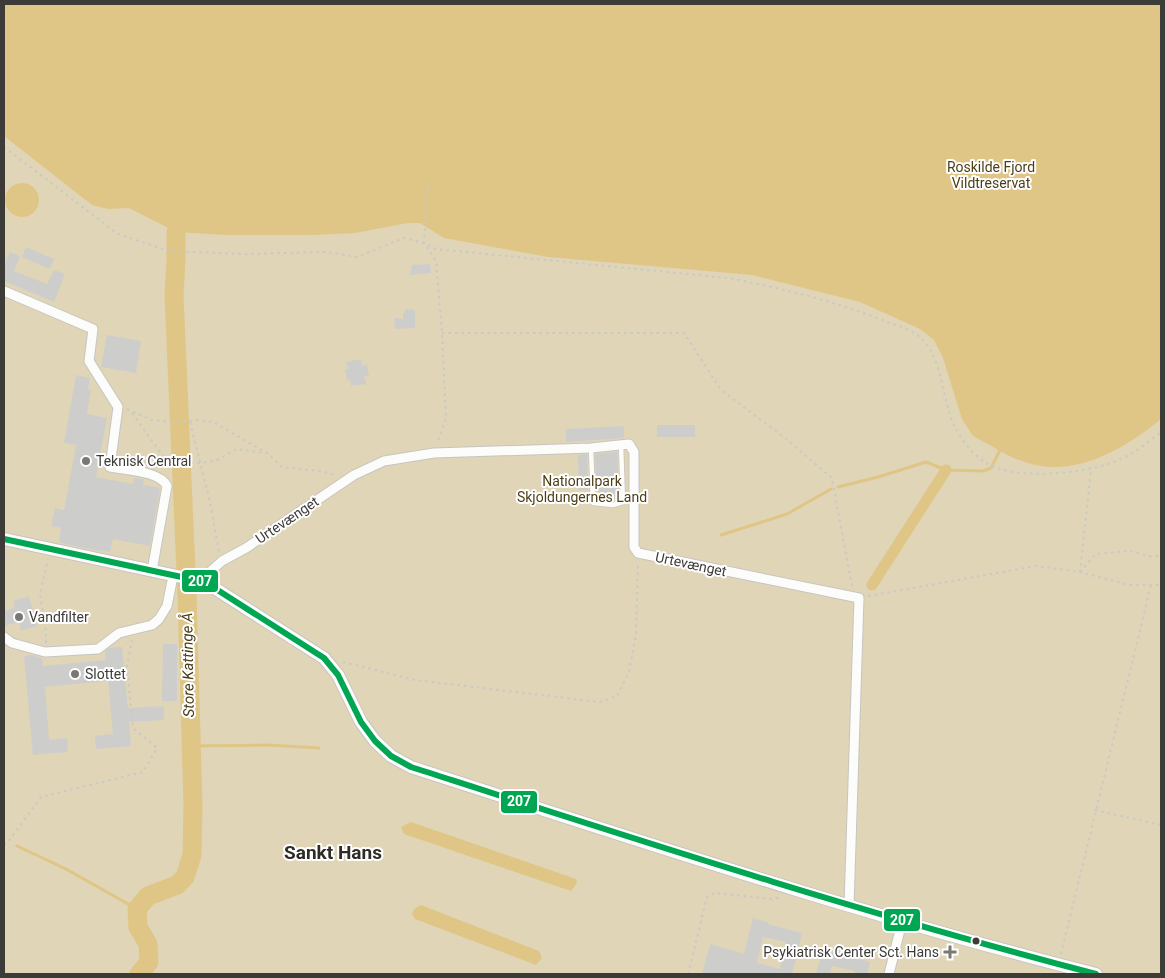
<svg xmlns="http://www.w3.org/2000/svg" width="1165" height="978" viewBox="0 0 1165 978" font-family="Roboto,sans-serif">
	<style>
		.green { fill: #e0d5b6 }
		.water { fill: #dfc686 }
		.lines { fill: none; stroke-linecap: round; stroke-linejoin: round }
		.stream { stroke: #dfc686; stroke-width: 3 }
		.canal { stroke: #dfc686; stroke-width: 11 }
		.river { stroke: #dfc686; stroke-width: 19 }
		.building { fill: #cdcecc; fill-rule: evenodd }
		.lane-casing { stroke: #c6c5c1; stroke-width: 6 }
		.street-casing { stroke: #c6c5c1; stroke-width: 11 }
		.secondary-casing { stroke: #c6c5c1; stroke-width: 14 }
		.path { stroke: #cac9c7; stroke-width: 2; stroke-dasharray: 2.5 4; stroke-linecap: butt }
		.lane { stroke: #fcfcfb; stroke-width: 4.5 }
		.street { stroke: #fcfcfb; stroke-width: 9 }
		.secondary { stroke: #fcfcfb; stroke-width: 12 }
		.bus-1-casing { stroke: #fff; stroke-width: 10 }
		.bus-1 { stroke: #00a651; stroke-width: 6 }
		.poi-dot { fill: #797873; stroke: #fff; stroke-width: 2 }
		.bus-dot { fill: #3c3b37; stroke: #fff; stroke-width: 2 }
		.labels { text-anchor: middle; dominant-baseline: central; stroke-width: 4; stroke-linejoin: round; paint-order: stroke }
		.park-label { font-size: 14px; fill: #4c3e17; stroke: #fff }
		.poi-label { font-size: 14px; fill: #3c3b37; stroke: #fff; text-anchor: start }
		.street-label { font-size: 14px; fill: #3c3b37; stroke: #fff }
		.water-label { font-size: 15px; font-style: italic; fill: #483a13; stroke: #fff }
		.district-label { font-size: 19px; font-weight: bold; fill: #2e2c25; stroke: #fff }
		.line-badge { stroke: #fff; stroke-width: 2 }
		.badge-label { font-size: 14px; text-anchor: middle; font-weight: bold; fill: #fff }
	</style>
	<rect width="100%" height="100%" fill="#e9e8e3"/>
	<path class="green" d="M4,4H1161V974H4Z"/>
	<path class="water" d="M4,4H1161V419C1126,448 1076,478 1028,463C1009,458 991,445 973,436L962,419L943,358L934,340L920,329L860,302L752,275L548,257L444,238L420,223H408L355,233L312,235H225L176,232L129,208L108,209L92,205L4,136Z
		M5 200a17 17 0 1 1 34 0a17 17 0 1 1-34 0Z
		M411,822L576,879L577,883L571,891L404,834L401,827Z
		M421,905L539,951L542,958L536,965L415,919L412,914L414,909Z"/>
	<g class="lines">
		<path class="stream" d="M838,487L878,477L926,462L946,470L983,471L991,468L1000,450
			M721,535L787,514L831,489
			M191,746L268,745L319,748
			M17,846L66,869L137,909"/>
		<path class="canal" d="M872,585L946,470"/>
		<path class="river" d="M139,974L149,962L148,944L138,927L137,909L148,896L177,885L185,877L192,855L193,806L187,595L174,295L176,260V232"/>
	</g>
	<path class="building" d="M26,247L54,259L50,269L22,257Z
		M10,252L20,256L14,271L47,284L54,270L65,274L54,302L4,281V266Z
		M430,264L431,273L410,275L412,265Z
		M406,309L415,310V328L395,329L394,318L403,319V314Z
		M107,335L141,341L136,373L101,367Z
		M361,359L362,366L367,365L369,376H364L366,384L351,386L350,379L347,380L345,369H348L346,362Z
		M76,375L90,378L88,389L91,390L87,414L107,418L96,477L133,484L134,478L144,479L143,485L160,488L150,546L113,539L110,552L83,548L59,542L61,528L51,526L55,508L64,510L76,445L64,443Z
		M657,425H695V437H657Z
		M624,426V438L566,442V429Z
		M617,452L619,497L599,498V489L597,490L595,454Z
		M587,454L588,490H579L578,455Z
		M29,596L37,626L21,631L19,622L4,626V611L15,608L13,601Z
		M163,644H177V701H162Z
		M122,647L128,708L164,706V720L129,722L131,746L96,749L95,736L113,734L108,681L45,687L49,740L67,738L68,752L33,755L24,656L32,655L42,658L43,666L106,660L105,651L109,648Z
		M753,918L768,922V924L802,933L792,974H702L710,944L744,954ZM763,937L786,942L780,969L757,963Z
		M823,948L836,951V954L870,962L867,974H854L855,971L832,966L830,974H816Z"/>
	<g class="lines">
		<g class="lane-casing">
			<path id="lane" d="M591,448L593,503L613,505L623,502L621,445"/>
		</g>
		<g class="street-casing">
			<path id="street" d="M4,291L93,329L89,361L118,407L110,467C125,470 160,471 167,486L152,571
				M205,582L212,570L222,561L246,548L354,475L384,461L434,453L591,448L629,444L634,452V547L638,553L859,598L849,906
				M4,637L12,643L45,652L98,649L119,633L152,625L159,619L167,606L173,576
				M889,974L902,922"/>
		</g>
		<g class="secondary-casing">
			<path id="secondary" d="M4,539L205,582L324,658L338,675L361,722L375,741L391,756L411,767C638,840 864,916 1096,974"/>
		</g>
		<path class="path" d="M4,147L118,234L169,251L243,254L327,252L357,257L404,238L424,243L436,249L728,278C781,288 834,301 885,321C897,326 912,329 922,339C943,359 942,402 955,427C963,443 977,460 994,467C1028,480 1096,473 1127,456C1139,450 1150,440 1161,432
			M428,183L424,243L436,261L442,333L446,419L437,443
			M442,333H684L721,390L780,434L832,478L851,582L853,587
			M127,409L151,420L173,422L198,420L213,422L267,453L282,467L320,471L336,475
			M132,413L168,463H200L217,460L237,449L265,453
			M190,422L210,502L219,552
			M1080,572L1091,470
			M1080,572L1096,554L1130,551L1153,557L1161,555
			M868,596L1036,566L1080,572L1129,585H1161
			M46,643V631L40,595L48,559
			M343,662L415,680L600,702L617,696L629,672L636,635L638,563
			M1095,810L1161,825
			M4,845L8,842L41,797L143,772L157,748L133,728L127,666L132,640
			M1061,954L1151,585
			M688,974L707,897L715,893L772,899L777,898L779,895"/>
		<use href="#lane" class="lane"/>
		<use href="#street" class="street"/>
		<use href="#secondary" class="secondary"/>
		<g class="bus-1-casing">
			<path id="bus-1" d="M4,539L205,582L324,658L338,675L361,722L375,741L391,756L411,767C638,840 865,914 1096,974"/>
		</g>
		<use href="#bus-1" class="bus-1"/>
	</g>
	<g class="poi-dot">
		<circle cx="86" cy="461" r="5"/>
		<circle cx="19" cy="617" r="5"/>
		<circle cx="75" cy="674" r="5"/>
		<path d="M947.5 944.5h5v5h5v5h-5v5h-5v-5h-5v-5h5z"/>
	</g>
	<circle class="bus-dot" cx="976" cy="941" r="4.5"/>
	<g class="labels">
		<g class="park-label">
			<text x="991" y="167">Roskilde Fjord<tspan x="991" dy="16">Vildtreservat</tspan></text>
			<text x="582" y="481">Nationalpark<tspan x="582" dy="16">Skjoldungernes Land</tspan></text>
		</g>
		<g class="poi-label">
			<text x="96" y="461">Teknisk Central</text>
			<text x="29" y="617">Vandfilter</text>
			<text x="85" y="674">Slottet</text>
			<text x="939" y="952" text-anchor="end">Psykiatrisk Center Sct. Hans</text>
		</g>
		<g class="street-label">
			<text transform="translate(287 520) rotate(-34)">Urtevænget</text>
			<text transform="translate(691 564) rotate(12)">Urtevænget</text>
		</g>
		<g class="water-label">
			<text transform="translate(188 665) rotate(-91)">Store Kattinge Å</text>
		</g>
		<g class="district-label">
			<text x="333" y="852">Sankt Hans</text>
		</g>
	</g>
	<g class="line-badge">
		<rect x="181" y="569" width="38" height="24" rx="5" fill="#00a651"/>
		<rect x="500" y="790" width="38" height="24" rx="5" fill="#00a651"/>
		<rect x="883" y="908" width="38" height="24" rx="5" fill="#00a651"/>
	</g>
	<g class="badge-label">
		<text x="200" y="586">207</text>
		<text x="519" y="806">207</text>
		<text x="902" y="925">207</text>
	</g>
	<rect width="1165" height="978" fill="none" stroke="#3c3b37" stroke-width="10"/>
</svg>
